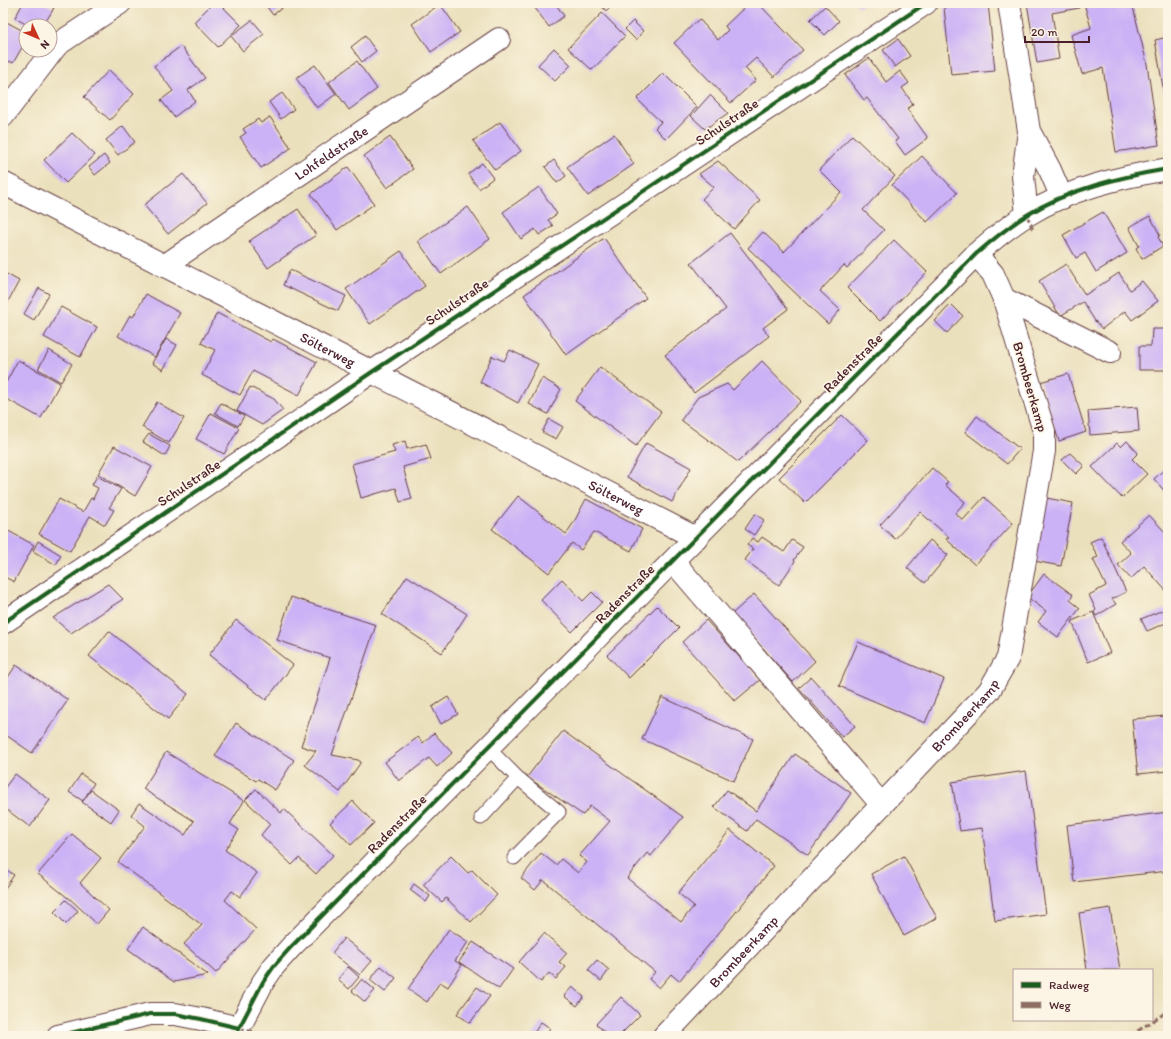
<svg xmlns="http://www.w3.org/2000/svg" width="1171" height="1039" viewBox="0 0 1171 1039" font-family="Itim,sans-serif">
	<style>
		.building { fill: #cbb1f6 }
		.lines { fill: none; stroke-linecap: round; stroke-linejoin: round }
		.service-casing { stroke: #623c41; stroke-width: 15 }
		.minor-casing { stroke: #623c41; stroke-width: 24 }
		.tertiary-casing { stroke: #623c41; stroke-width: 24 }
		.service { stroke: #fff; stroke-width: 13 }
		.minor { stroke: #fff; stroke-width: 22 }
		.tertiary { stroke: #fff; stroke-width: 22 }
		.quiet { stroke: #8d6e63; stroke-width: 3; stroke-dasharray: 6 3; stroke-linecap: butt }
		.cycleway-casing { stroke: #fcf5e5; stroke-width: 6 }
		.cycleway { stroke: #1b5e20; stroke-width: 4 }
		.labels { text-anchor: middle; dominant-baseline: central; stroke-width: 3.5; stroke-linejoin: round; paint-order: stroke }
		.street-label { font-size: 14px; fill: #4a1f2b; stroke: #fcf5e5 }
	</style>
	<rect width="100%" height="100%" fill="#fcf5e5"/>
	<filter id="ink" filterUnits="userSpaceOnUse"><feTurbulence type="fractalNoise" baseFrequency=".025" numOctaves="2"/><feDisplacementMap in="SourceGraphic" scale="8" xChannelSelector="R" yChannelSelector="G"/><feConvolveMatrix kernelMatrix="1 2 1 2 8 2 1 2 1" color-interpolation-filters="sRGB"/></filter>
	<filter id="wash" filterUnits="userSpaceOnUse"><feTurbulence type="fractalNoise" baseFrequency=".012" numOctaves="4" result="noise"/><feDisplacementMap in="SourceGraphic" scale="16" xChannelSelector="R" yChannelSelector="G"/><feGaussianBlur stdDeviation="0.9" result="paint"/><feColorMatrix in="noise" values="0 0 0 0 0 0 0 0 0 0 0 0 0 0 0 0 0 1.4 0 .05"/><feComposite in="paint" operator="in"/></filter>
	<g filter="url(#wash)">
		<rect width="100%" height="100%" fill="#ebe0bc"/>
		<g id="blocks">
			<path class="building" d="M23,3H44L54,8L43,26H29L15,18Z
				M213,3H219L241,25L218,47L194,22Z
				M264,3H288L273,15Z
				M534,3H555L564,16L549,27L532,4Z
				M597,3H614L607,11Z
				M749,3H758L803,50L774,77L756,58L745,68L756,80L731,103L674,43L699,19L718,40L728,30L725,26Z
				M855,3H863L860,7Z
				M982,3H988L995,71L951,75L944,7Z
				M1027,3H1078L1079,8L1052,13L1059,59L1037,63Z
				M1084,3H1132L1147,64L1159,145L1116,152L1103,68L1082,74L1071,35L1091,28Z
				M440,4L460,32L431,52L412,24Z
				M825,6L839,21L825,35L810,20Z
				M602,13L625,36L592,70L568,48Z
				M3,20L25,32L20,41L24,44L13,63L9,61L3,72Z
				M252,20L264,34L243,51L231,36Z
				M633,21L643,31L636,40L625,29Z
				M365,36L376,51L362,62L351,47Z
				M1168,37V111H1167L1155,40Z
				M898,39L910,56L895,67L883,50Z
				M181,46L205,78L188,90L195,101L174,117L161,100L173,91L154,66Z
				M554,48L571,65L555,81L538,65Z
				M869,58L886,82L900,71L909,83L902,88L913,104L907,109L928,138L905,155L895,141L898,139L867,98L864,100L845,75Z
				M357,61L377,89L349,110L329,82Z
				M315,65L336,94L317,108L296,78Z
				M109,70L134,94L110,120L84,97Z
				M663,73L697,107L666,139L655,128L661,122L637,99Z
				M282,93L294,109L281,119L269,102Z
				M710,95L728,113L705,129L691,116Z
				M270,117L291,148L261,168L240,137L246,133L243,129L258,119L261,123Z
				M500,122L521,151L495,170L473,141Z
				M123,126L135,142L118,155L106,140Z
				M72,133L95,155L66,183L44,160Z
				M614,134L634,164L588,196L567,167Z
				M852,135L895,176L863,210L884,230L847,268L844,265L820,291L840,310L828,324L748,248L763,232L784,252L841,192L819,170Z
				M390,137L413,169L387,188L364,156Z
				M104,155L110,163L95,175L89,167Z
				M922,156L957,193L927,222L892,185Z
				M554,160L566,176L557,183L545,167Z
				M718,161L760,200L734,229L702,199L714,187L699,174Z
				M482,163L493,178L479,189L468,174Z
				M348,167L374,204L337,230L311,194Z
				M183,174L207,203L168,234L144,205Z
				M539,187L557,214L548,220L553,226L539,235L535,229L521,239L503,212Z
				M468,207L490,239L441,274L418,241Z
				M298,209L316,235L268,268L249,241Z
				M1103,212L1127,253L1096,272L1085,253L1076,258L1063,235Z
				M1150,216L1160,235L1158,237L1163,246L1142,259L1136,248L1139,246L1129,227Z
				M730,233L788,309L763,328L769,336L694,393L665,355L726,309L691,263Z
				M604,238L646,298L566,355L524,295Z
				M894,240L927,272L880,321L847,288Z
				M401,251L425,286L370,324L346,289Z
				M1066,264L1085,295L1119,273L1130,290L1142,281L1158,301L1132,320L1125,311L1102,329L1095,321L1083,302L1060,316L1039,281Z
				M290,270L346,296L338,311L283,285Z
				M3,272L19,281L4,309H3Z
				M39,288L49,294L34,320L24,314Z
				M146,294L180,313L155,357L118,336L130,315L133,317Z
				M951,304L963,316L947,333L935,321Z
				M61,307L97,327L80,357L44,337Z
				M217,313L271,342L273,339L317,362L299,395L253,371L240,395L202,375L215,350L201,343Z
				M1152,329H1168V370H1139V346H1151Z
				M166,339L177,345L163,370L152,363Z
				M49,350L72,364L61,382L38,369Z
				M510,350L538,364L518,403L480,382L492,356L504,361Z
				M18,360L60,383L41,418L3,397V388Z
				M762,361L801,401L738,462L681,420L698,397L727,384L733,390Z
				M600,367L661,412L636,446L575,401Z
				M1068,374L1086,432L1059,441L1040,382Z
				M542,378L561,389L548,414L529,404Z
				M250,387L274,399L283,410L262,425L237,411Z
				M157,402L184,418L169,443L142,427Z
				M221,403L244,416L238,426L215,413Z
				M1137,407L1139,431L1090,435L1088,411Z
				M211,413L239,428L224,454L196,439Z
				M842,415L868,440L805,503L779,478Z
				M977,416L1020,449L1007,464L965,432Z
				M549,419L563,427L556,439L542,432Z
				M149,434L170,446L165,456L143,442Z
				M405,441L407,449L426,444L431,459L403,467L412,499L400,502L396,488L361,498L352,464L395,452L392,445Z
				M1127,441L1138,453L1132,459L1147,474L1122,498L1092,467L1117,443L1121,447Z
				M646,443L691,468L672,502L627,477Z
				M114,446L152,467L135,496L98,474Z
				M1070,453L1084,466L1076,474L1062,460Z
				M1168,466V495L1154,479Z
				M932,468L948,482L945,485L965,502L955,513L963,520L984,497L1013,523L975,565L946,539L949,537L920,512L895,539L880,525Z
				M97,476L121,489L109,508L114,510L105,525L90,516L70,551L39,534L59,499L83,512L91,498L93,499L98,488L92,485Z
				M518,496L566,534L574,522L586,499L642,529L631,551L594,532L581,550L572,543L549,573L492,529Z
				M1046,498L1073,503L1061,566L1034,561Z
				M755,514L764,520L754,535L745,529Z
				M1149,515L1168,535V593L1144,566L1131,579L1118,565L1131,553L1120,541Z
				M3,528L34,545L14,582L3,576Z
				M762,537L784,552L792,540L803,547L794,560L795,561L779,585L745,560L753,549L747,545L752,538L758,542Z
				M1101,537L1126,592L1112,599L1116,604L1096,616L1094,612L1096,610L1089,595L1106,586L1093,559L1098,557L1090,542Z
				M930,540L948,555L925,583L907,568Z
				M38,541L61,555L56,565L33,551Z
				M1044,574L1073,595L1070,600L1080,608L1058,637L1038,622L1046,611L1027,597Z
				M407,576L467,614L442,653L382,614Z
				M562,579L583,601L592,592L602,602L572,632L541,600Z
				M108,584L123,599L71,633L53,618Z
				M754,594L815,661L793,682L732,614Z
				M291,597L376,625L332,755L358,760L361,762L340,792L305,765L316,751L301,746L330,658L277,640Z
				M657,606L679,628L629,678L607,655Z
				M1168,608V622L1147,631L1141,619Z
				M1093,612L1110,653L1088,662L1072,621Z
				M236,620L293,665L266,700L209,655Z
				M706,620L760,680L735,701L682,642Z
				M109,631L188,694L168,719L89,656Z
				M858,642L944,679L925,723L839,686Z
				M16,665L68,700L32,753L3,733V685Z
				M811,677L855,726L842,737L799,688Z
				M448,697L458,714L441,724L432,707Z
				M662,697L753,739L734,781L642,739Z
				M1165,716L1168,742V771L1138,774L1132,719Z
				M236,723L294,760L275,790L258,779L256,781L215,756Z
				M563,731L683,817L651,856L647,853L627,878L681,922L694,906L678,893L730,830L774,866L679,981L671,974L659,988L649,979L655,972L543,880L535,890L521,878L541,853L556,865L561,859L578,873L587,862L579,856L610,821L590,806L583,815L527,777Z
				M434,733L452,753L437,767L429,758L399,781L385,762L418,737L423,743Z
				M166,752L244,801L230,824L239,830L225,850L257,873L240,897L232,891L225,900L256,929L216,973L184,944L202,925L118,862L145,826L131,815L139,803L185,835L194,821L143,789Z
				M795,754L851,793L808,855L756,819L747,831L714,807L727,790L756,811Z
				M1026,771L1046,914L995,921L982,828L960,831L952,782Z
				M15,774L50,800L30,827L3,807V790Z
				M81,774L94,783L83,801L69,792Z
				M256,789L281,813L284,809L333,855L316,874L299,858L292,865L261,835L270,824L245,800Z
				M91,790L119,810L111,822L82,802Z
				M353,801L374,823L351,845L330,823Z
				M1168,812V871L1074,882L1067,825Z
				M72,834L101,858L80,883L109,910L97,924L68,897V898L38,874Z
				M451,856L468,873L472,870L497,895L471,922L446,898L442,902L423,885Z
				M904,856L937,918L904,936L871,874Z
				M3,867L14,875L3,891Z
				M414,884L430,896L426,902L410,890Z
				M66,900L78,911L66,924L54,912Z
				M1110,908L1120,970H1087L1079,913Z
				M143,927L208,975L174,982L128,949Z
				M449,929L468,942L455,961L462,965L448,987L440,982L427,1002L408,989Z
				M544,933L567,953L559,962L566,967L556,979L549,973L541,982L519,962Z
				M344,938L372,961L360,975L332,953Z
				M473,942L513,969L499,989L459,962Z
				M597,960L609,970L601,981L588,970Z
				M381,966L396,978L385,992L370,980Z
				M348,967L359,977L349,989L338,979Z
				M362,979L375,990L365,1002L352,991Z
				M477,987L490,996L470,1023L457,1014Z
				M572,987L584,997L577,1006L564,996Z
				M621,997L640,1015L619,1036H609L596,1024Z
				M541,1022L550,1028L545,1036H532Z"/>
		</g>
	</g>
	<g filter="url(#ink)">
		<use href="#blocks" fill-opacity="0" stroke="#623c41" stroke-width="1"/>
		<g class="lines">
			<g class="service-casing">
				<path id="service" d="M488,748L518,778L559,812L514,858
					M481,818L518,778"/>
			</g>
			<g class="minor-casing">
				<g id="minor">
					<path d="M3,116L57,45L120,3"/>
					<path id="s1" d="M3,183L696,538"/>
					<path id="s2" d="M164,266L499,39"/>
					<path d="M1004,299L1110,352"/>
					<path d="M673,561L882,805"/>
					<path d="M3,623L372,372L926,3"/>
					<path id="s3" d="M664,1036L989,691L1008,658L1044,451V431L1004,299L993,274L976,254"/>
				</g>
			</g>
			<g class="tertiary-casing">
				<path id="tertiary" d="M1009,3L1029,131L1023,176L1027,215
					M1029,131L1050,170L1062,198
					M58,1036L150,1014H175L201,1019L239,1028
					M237,1036L239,1028L263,982L274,966L291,947L976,254C992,240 1009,226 1027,215C1069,189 1120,177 1168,169"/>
			</g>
			<use href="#service" class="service"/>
			<use href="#minor" class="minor"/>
			<use href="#tertiary" class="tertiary"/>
			<path class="quiet" d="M1027,215L1033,230
				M239,1028L260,1034
				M1130,1036L1168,1011"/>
			<g class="cycleway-casing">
				<path id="cycleway" d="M3,623L372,372L926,3
					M58,1036L150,1014H175L201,1019L239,1028
					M237,1036L239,1028L263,982L274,966L291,947L976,254C992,240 1009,226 1027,215C1069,189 1120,177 1168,169"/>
			</g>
			<use href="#cycleway" class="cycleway"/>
		</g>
	</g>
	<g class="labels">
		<g class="street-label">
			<text transform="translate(727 122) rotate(-34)">Schulstraße</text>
			<text stroke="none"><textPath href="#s2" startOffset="202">Lohfeldstraße</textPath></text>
			<text transform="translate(457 302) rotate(-34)">Schulstraße</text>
			<text stroke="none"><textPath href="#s1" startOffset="365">Sölterweg</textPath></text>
			<text transform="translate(853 363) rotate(-45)">Radenstraße</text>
			<text transform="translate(1030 387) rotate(74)">Brombeerkamp</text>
			<text transform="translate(189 483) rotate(-34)">Schulstraße</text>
			<text stroke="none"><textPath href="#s1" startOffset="689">Sölterweg</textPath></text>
			<text transform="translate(625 594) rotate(-45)">Radenstraße</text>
			<text stroke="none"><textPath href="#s3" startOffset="440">Brombeerkamp</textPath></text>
			<text transform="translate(397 824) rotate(-45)">Radenstraße</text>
			<text stroke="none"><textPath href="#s3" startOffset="116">Brombeerkamp</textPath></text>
		</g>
	</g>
	<rect width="1171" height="1039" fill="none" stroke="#fcf5e5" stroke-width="16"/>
	<rect x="1013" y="969" width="140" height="52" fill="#fcf5e5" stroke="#b59f9b"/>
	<rect x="1021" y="982" width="20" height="6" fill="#1b5e20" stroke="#b59f9b"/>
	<text x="1049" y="989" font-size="12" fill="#4a1f2b">Radweg</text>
	<rect x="1021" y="1002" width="20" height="6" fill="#8d6e63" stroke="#b59f9b"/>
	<text x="1049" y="1009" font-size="12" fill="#4a1f2b">Weg</text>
	<g transform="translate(38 38) rotate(134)"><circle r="19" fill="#fcf5e5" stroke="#b59f9b"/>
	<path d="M0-3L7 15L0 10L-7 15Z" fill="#c8321e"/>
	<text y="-6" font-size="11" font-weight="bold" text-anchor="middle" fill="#4a1f2b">N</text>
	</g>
	<path d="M1025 36v6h64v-6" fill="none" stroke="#4a1f2b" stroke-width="2"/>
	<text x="1031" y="36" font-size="12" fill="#4a1f2b" stroke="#fcf5e5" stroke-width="3" paint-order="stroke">20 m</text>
</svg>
